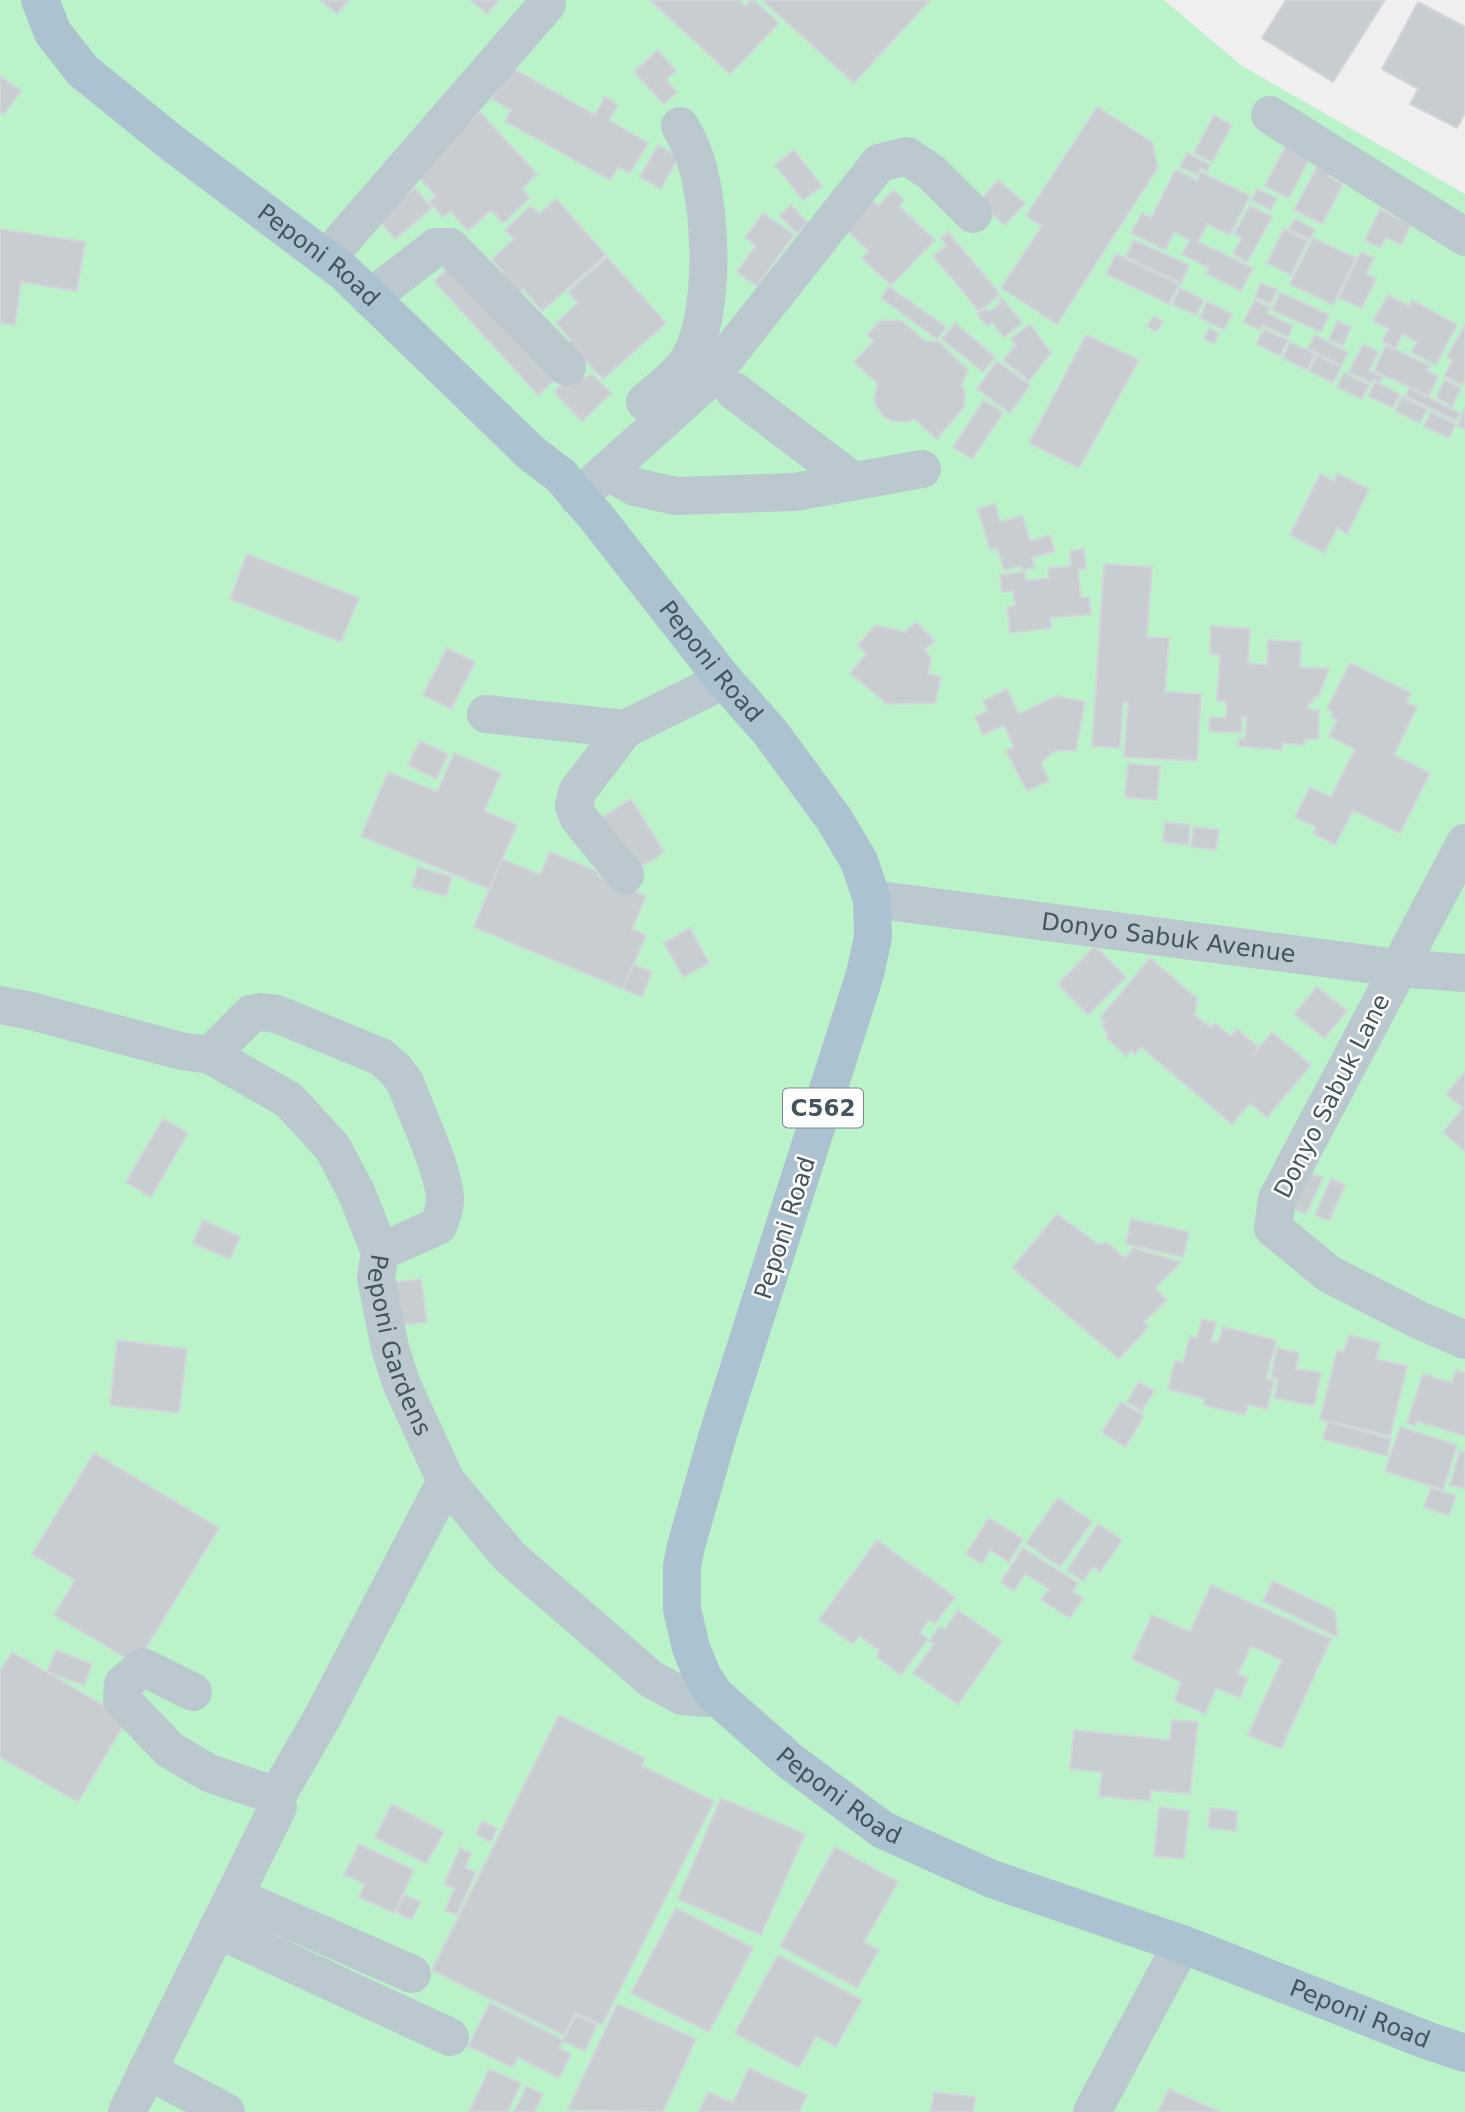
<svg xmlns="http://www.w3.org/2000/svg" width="1465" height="2112" viewBox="0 0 1465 2112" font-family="'DejaVu Sans',sans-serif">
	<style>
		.green { fill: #baf2c9 }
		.building { fill: #c8cdd2; stroke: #d2d6db; stroke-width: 2 }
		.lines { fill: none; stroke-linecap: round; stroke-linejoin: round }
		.minor { stroke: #bbc8cf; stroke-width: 38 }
		.major { stroke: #acc2d0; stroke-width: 38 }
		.labels { text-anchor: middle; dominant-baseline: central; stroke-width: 5; stroke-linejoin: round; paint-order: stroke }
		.shield { fill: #fff; stroke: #7d888e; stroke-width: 2 }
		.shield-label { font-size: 23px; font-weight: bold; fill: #45555e }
		.street-label { font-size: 24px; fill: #45555e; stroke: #fff }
	</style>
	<rect width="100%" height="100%" fill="#f1eeef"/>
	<path class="green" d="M0,0H1164L1242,66L1465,194V2112H0Z"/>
	<path class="building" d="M320,0H349L337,14Z
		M471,0H499L487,14Z
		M650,0H739L745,6L751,0H754L779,23L730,74Z
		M762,0H930L854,83Z
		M1286,0H1385L1333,82L1262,38Z
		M1418,2L1465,27V113L1457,128L1410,104L1418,89L1382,69Z
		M658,50L676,71L666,80L677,92L664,104L634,72Z
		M511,67L595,115L605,97L618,105L609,120L648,143L630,173L618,167L610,180L505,121L511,110L492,99Z
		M0,76L21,91L4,114L0,111Z
		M1097,107L1152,142L1158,167L1057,324L1001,288L1042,226L1026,216Z
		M480,112L537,174L522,189L530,198L503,223L491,210L468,231L450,211L443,217L429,202L436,196L414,172Z
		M1214,115L1232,125L1212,162L1194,153Z
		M1287,143L1311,155L1289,198L1265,186Z
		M658,145L679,157L661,189L640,177Z
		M794,150L822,186L803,200L775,165Z
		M1187,153L1210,165L1207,171L1201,168L1198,175L1180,167Z
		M1320,161L1334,168L1329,177L1343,184L1322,224L1294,210Z
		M1175,170L1197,180L1201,172L1250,196L1230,235L1207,224L1198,242L1253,268L1241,291L1206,273L1209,268L1182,254L1190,240L1174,232L1165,250L1131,233L1142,213L1151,218Z
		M998,180L1025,203L1005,225L978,203Z
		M415,188L432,208L395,239L378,219Z
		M1257,189L1277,198L1271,210L1252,201Z
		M893,190L904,200L899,206L935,240L891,285L862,258L869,251L845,229L872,201L878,206Z
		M556,199L606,255L542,311L523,289L513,298L496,279L503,272L492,259L514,239L505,230L531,206L539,214Z
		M791,205L808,223L797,233L780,216Z
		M1250,205L1272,217L1247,262L1233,254L1242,238L1234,234Z
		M1380,209L1411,225L1401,245L1386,237L1380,248L1365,240Z
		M763,213L794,235L757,286L737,272L756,245L745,238Z
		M1296,219L1315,230L1309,240L1289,229Z
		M0,229L85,242L77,291L21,282L15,325L0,323Z
		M1284,229L1308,241L1291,275L1267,263Z
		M948,232L1000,294L979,311L933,256L947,245L941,238Z
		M1313,238L1356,258L1333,305L1290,284Z
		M1134,240L1189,265L1181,283L1126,257Z
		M1361,252L1374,258L1366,274L1376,279L1362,308L1339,298Z
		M1116,254L1179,284L1169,304L1106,274Z
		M607,257L666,323L603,379L583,358L576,365L561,348L571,340L556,323L578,303L568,292Z
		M451,266L555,380L538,395L434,281Z
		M1261,283L1277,290L1271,304L1255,297Z
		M889,287L946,327L937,339L881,298Z
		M1180,288L1204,300L1196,315L1172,304Z
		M1280,292L1329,315L1321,332L1272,310Z
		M1388,295L1409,306L1412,300L1457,325L1436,365L1411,352L1417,342L1403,334L1395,348L1382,341L1389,329L1373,321Z
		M1002,298L1022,323L1004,337L992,322L987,326L977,314L985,308L989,312L1001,303L998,301Z
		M1255,300L1270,307L1267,313L1293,326L1288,337L1263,325L1260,330L1243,322Z
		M1207,302L1232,314L1224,330L1200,318Z
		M1154,316L1163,322L1156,332L1147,326Z
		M881,320L902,321L925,341L939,342L968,370L961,385L965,392L964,407L937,439L914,419L906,422L892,421L884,417L876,405L874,398L878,384L854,362L874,341L867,335Z
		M1337,321L1351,327L1343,346L1329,340Z
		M955,323L995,357L983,372L942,339Z
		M1030,324L1051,353L1029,381L1003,360L1016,345L1011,339Z
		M1465,325V380L1462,385L1444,376L1453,360L1447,357Z
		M1209,328L1219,333L1214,344L1204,339Z
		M1264,329L1288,340L1280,356L1256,344Z
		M1086,335L1139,360L1079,468L1029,443Z
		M1315,335L1348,353L1341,366L1308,348Z
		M1290,342L1315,354L1307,370L1283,358Z
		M1363,344L1378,352L1369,371L1382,377L1380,382L1373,379L1371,383L1349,372Z
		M1386,345L1430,366L1427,371L1438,376L1429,396L1374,371Z
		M1317,355L1341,367L1333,383L1309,371Z
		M997,361L1030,385L1010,413L977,389Z
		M577,370L585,378L592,374L611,393L582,421L554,392Z
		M1344,373L1369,385L1362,399L1337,387Z
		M1445,380L1461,388L1452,406L1436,397Z
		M1375,382L1400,394L1393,408L1368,396Z
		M1409,388L1460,413L1456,421L1406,396Z
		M1402,397L1427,409L1420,423L1395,411Z
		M984,400L1003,413L972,459L953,447Z
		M1465,407V429L1458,426Z
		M1431,412L1456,424L1449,438L1424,426Z
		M1337,473L1369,489L1347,534L1337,528L1324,553L1290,535L1320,474L1334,481Z
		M995,504L1000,522L1022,516L1030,541L1050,535L1055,551L1032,558L1035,567L1023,571L1021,566L1004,570L997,548L990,550L978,509Z
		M1084,549L1086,569H1078L1081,598L1089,597L1091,614L1050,618L1052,628L1010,633L1007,607L1015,606L1013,591L1002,592L1000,575L1025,572L1026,581L1049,578L1048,568L1071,566L1070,551Z
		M247,554L359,598L341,642L230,599Z
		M1104,564L1152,567L1147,637L1169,638L1165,692L1201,694L1197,761L1124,757L1128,702H1123L1120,748L1092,746Z
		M916,622L935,641L924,650L931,658L928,674L941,677L935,703L887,704L850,673L867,653L857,646L875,625L905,632Z
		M1211,626L1250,629L1248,663L1267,665L1268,640L1301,642L1300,667L1329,669L1318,697H1315L1312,703H1309L1308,709L1319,710L1318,739H1305L1304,745L1283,743L1282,750L1238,746L1239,738L1245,739L1247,717H1242L1241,733L1209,731L1210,717L1226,718L1227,702L1217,701L1220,655L1210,654Z
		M447,648L475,662L451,709L423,695Z
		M1350,663L1411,693L1406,702L1417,707L1394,755L1430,773L1400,833L1353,810L1335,845L1313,833L1316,827L1295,817L1310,787L1331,797L1355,749L1329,736L1337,720L1331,717L1333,712L1327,709Z
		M1007,689L1019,714L1056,696L1085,702L1076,750L1055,751L1041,763L1049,781L1027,791L1006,751L1014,747L1004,725L983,735L975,717L988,711L983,701Z
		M420,741L448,754L436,779L408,765Z
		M454,753L501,773L484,811L517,825L489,889L361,836L388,772L437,792Z
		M1128,764L1160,766L1157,800L1125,797Z
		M631,799L664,852L634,871L601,818Z
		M1165,822L1190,825L1188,845L1163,842Z
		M1194,827L1219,830L1216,850L1191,847Z
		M550,852L599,872L598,876L646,896L632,929L646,935L623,989L474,927L502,859L540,875Z
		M418,867L452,877L446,896L412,886Z
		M690,928L709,963L683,977L664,943Z
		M1095,946L1126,977L1088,1015L1058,984Z
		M1150,958L1198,999L1195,1002L1197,1004L1194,1014L1211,1028L1215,1023L1231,1036L1237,1029L1258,1047L1253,1055L1272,1032L1311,1065L1267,1117L1250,1103L1232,1124L1141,1047L1135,1054L1131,1050L1126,1056L1106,1037L1108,1034L1102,1025L1105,1022L1100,1018Z
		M633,965L652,972L642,997L623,989Z
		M1317,987L1347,1011L1324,1038L1294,1014Z
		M1465,1072V1151L1443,1132L1463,1108L1446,1094Z
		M163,1119L188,1133L151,1197L126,1182Z
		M1308,1172L1323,1178L1306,1214L1292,1208Z
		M1331,1179L1345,1185L1329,1221L1315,1215Z
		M1057,1214L1098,1244L1107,1243L1125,1258L1133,1248L1181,1262L1155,1288L1167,1300L1144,1322L1149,1326L1119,1359L1012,1268Z
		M1131,1219L1189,1232L1183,1257L1126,1244Z
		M203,1220L240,1237L230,1259L193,1243Z
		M421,1279L427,1322L395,1326L389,1283Z
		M1202,1319L1216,1322L1211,1341L1218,1343L1223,1327L1276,1340L1266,1379L1274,1382L1267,1409L1248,1405L1245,1415L1204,1405L1205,1399L1168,1389L1175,1361L1183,1363L1190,1336L1197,1338Z
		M1349,1335L1380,1343L1376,1359L1407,1366L1390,1436L1320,1419L1337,1351L1344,1352Z
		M117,1340L187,1349L179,1413L110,1405Z
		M1277,1348L1299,1353L1296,1369L1321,1373L1314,1406L1275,1398L1278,1379L1271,1378Z
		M1456,1370L1465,1373V1436L1417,1421L1415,1426L1407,1423L1423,1374L1452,1383Z
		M1139,1382L1154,1391L1142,1411L1127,1402Z
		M1121,1402L1144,1416L1125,1447L1102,1432Z
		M1328,1422L1391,1439L1387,1456L1323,1439Z
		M1400,1427L1457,1445L1443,1490L1385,1471Z
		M1460,1451L1465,1452V1489L1450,1485Z
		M94,1453L219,1528L136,1664L54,1615L75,1580L32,1554Z
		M1431,1488L1456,1496L1449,1515L1424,1507Z
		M1058,1498L1092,1522L1060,1567L1026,1543Z
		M989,1518L1023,1539L1009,1562L990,1550L982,1564L966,1554Z
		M1098,1524L1122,1540L1100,1572L1093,1567L1083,1581L1067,1570Z
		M877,1540L955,1597L935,1624L929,1620L920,1633L928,1639L901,1675L877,1657L879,1650L859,1636L853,1644L819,1620Z
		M1023,1548L1078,1583L1073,1592L1083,1598L1070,1618L1041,1600L1049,1589L1025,1574L1014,1591L1001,1582Z
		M1273,1581L1335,1611L1338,1637L1263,1601Z
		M1211,1585L1331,1639L1281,1749L1248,1735L1282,1660L1251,1646L1238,1674L1248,1678L1240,1698L1216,1688L1205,1714L1174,1700L1182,1682L1132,1659L1152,1615L1190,1632Z
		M958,1610L1002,1641L958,1704L913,1673L934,1644L929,1641L940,1626L945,1629Z
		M56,1650L92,1664L84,1685L47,1672Z
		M12,1652L127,1719L78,1802L0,1757V1671Z
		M559,1715L645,1758L642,1766L714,1801L602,2025L576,2013L564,2035L432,1970Z
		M1172,1720L1198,1722L1190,1794L1151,1790L1150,1801L1099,1796L1102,1772L1070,1769L1074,1730L1170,1740Z
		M721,1798L805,1834L761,1935L678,1899Z
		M392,1804L444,1832L426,1864L375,1837Z
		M1159,1807L1189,1811L1184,1859L1154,1856Z
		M1210,1808L1237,1811L1236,1831L1208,1828Z
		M482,1821L497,1829L491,1842L476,1834Z
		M359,1844L414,1870L394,1913L359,1897L365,1884L344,1875Z
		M835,1847L898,1882L864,1942L879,1950L857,1988L780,1946Z
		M460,1848L471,1853L465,1868L476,1872L457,1915L445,1910L455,1888L444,1884Z
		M405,1895L421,1902L411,1920L396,1912Z
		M676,1908L753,1948L709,2032L631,1993Z
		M778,1955L862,2000L836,2047L816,2036L799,2068L735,2033Z
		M490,2003L563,2040L576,2015L597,2025L585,2051L563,2041L559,2048L571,2054L559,2078L518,2057L512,2067L468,2046Z
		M617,2004L696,2039L663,2112L568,2110Z
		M749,2068L807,2095L799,2112H699L708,2092L733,2103Z
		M489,2069L521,2083L508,2112H469Z
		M527,2086L543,2095L534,2112H514Z
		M1169,2089L1220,2112H1158Z
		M934,2092L975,2097L973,2112H931Z"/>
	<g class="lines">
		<g class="minor">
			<path d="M1270,115L1465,237"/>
			<path d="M326,259L547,4"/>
			<path d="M370,298L436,247H450L567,367"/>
			<path d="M734,391L853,481"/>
			<path d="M645,402C660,389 677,377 688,361C717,315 712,199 692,150C689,141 684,134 680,126"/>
			<path d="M607,471L635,487L676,496L795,492L922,469"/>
			<path d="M578,497L708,380L879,163L907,156L932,173L973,214"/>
			<path d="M486,714L625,729"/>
			<path d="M1465,843L1277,1199L1273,1228L1329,1274L1419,1320L1465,1340"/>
			<path d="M625,875L578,817L574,806L577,792L625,729L724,680"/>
			<path id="s1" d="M872,899L1398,968L1465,973"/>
			<path id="s2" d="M0,1005L31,1011L181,1051L210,1055L289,1100L333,1148L357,1194L380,1252L376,1278L390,1348L402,1385L446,1481L510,1557L651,1679L682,1696L706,1698L715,1695"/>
			<path d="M210,1055L251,1014L262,1012L277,1014L381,1057L395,1069L405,1082C416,1112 444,1170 445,1199C445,1209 442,1217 438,1226L380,1252"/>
			<path d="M193,1692L143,1667L123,1684L122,1700L170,1750L209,1773L277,1796"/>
			<path d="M234,1896L412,1974"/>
			<path d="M217,1929L450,2037"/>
			<path d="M147,2070L226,2112"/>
			<path d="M127,2112L278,1807L277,1796L323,1716L446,1481"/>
			<path d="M1092,2112L1182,1944"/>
		</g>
		<path class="major" id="s3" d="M40,0L53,33L83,71L172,143L344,272L530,452L561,476L597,518L724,680L770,732L834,819L859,861L872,899L873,937L865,974L718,1434L686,1546L682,1566V1609L691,1648L703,1677L715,1695L790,1761L883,1830L992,1879L1182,1944L1426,2040L1465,2053"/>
	</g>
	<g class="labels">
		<rect class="shield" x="783" y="1088.5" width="80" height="39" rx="5"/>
		<g class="shield-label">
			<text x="823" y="1108">C562</text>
		</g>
		<g class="street-label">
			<text stroke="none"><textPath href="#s3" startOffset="383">Peponi Road</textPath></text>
			<text stroke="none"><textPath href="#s3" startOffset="950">Peponi Road</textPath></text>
			<text stroke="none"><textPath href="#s1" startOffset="299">Donyo Sabuk Avenue</textPath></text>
			<text transform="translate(1332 1096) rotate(-63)">Donyo Sabuk Lane</text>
			<text transform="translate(785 1228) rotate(-72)">Peponi Road</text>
			<text stroke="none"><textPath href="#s2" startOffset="583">Peponi Gardens</textPath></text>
			<text stroke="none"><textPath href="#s3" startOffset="2231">Peponi Road</textPath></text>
			<text stroke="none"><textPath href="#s3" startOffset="2798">Peponi Road</textPath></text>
		</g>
	</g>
</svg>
